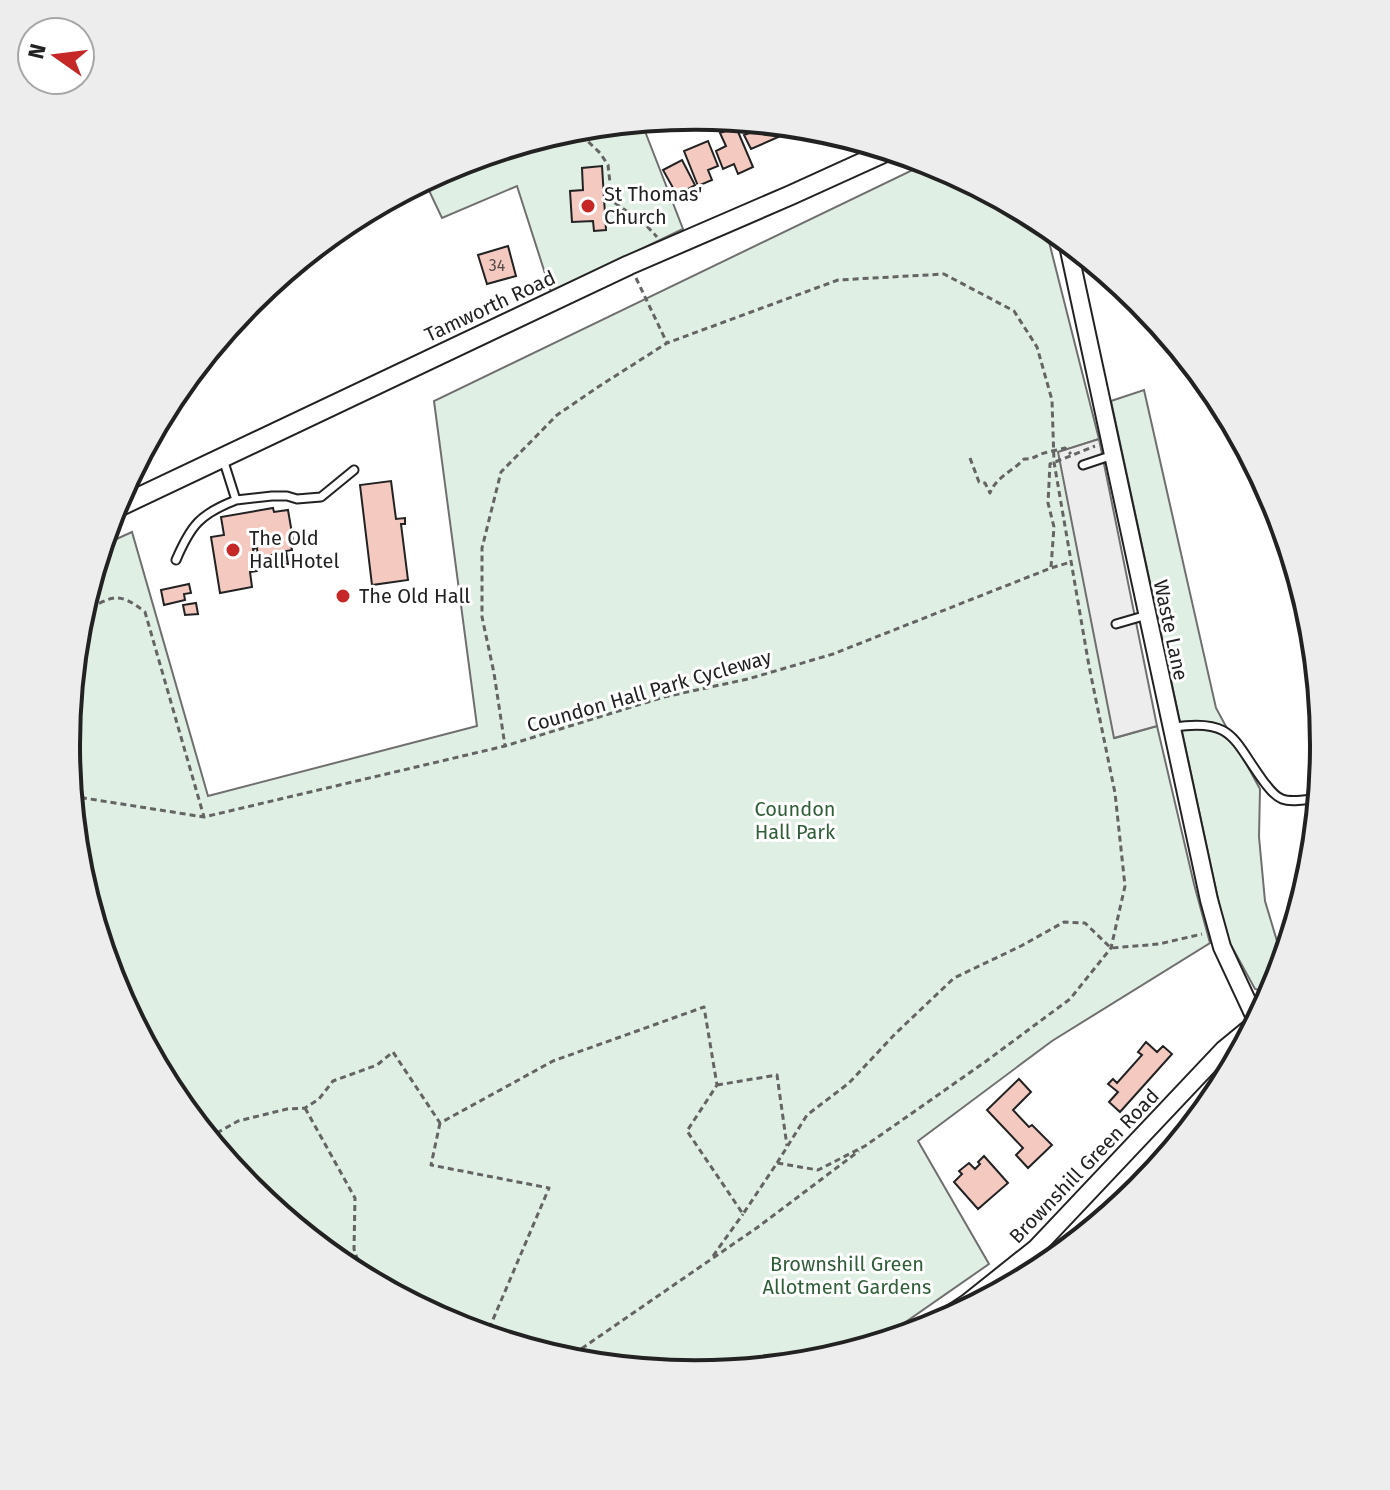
<svg xmlns="http://www.w3.org/2000/svg" width="1390" height="1490" viewBox="0 0 1390 1490" font-family="'Fira Sans',sans-serif">
	<style>
		.green { fill: #e0efe3; stroke: #6f6f6f; stroke-width: 2 }
		.parking { fill: #ededed; stroke: #6f6f6f; stroke-width: 2 }
		.building { fill: #f3c9c0; stroke: #222; stroke-width: 2 }
		.lines { fill: none; stroke-linecap: round; stroke-linejoin: round }
		.service-casing { stroke: #222; stroke-width: 11 }
		.tertiary-casing { stroke: #222; stroke-width: 20 }
		.secondary-casing { stroke: #222; stroke-width: 22 }
		.path { stroke: #646464; stroke-width: 3; stroke-dasharray: 6 4; stroke-linecap: butt }
		.service { stroke: #fff; stroke-width: 7 }
		.tertiary { stroke: #fff; stroke-width: 16 }
		.secondary { stroke: #fff; stroke-width: 18 }
		.poi-dot { fill: #c62828; stroke: #fff; stroke-width: 3 }
		.labels { text-anchor: middle; dominant-baseline: central; stroke-width: 6; stroke-linejoin: round; paint-order: stroke }
		.number-label { font-size: 16px; fill: #564c4a }
		.poi-label { font-size: 20px; fill: #222; stroke: #fff; text-anchor: start }
		.street-label { font-size: 20px; fill: #222; stroke: #fff }
		.park-label { font-size: 20px; fill: #2f5e38; stroke: #fff }
		.rim { fill: none; stroke: #222; stroke-width: 4 }
	</style>
	<rect width="100%" height="100%" fill="#fff"/>
	<path class="green" d="M641,121L683,229L551,292L517,186L442,218L424,180L455,164L573,128Z
		M929,162L936,164L1044,222L1099,439L1059,452L1115,738L1157,726L1194,884L1210,943L1052,1041L918,1141L989,1264L871,1346L817,1362L695,1374L572,1362L454,1326L345,1268L250,1189L172,1094L114,985L78,867L66,745L78,622L101,546L132,532L208,796L477,726L434,401Z
		M1144,390L1216,708L1260,789L1259,837L1265,901L1280,951L1288,947L1272,994L1255,989L1226,936L1111,401Z"/>
	<path class="parking" d="M1099,439L1157,726L1114,738L1058,452Z"/>
	<path class="building" d="M751,122L789,125L792,131L751,149L744,135L755,131Z
		M736,127L753,167L738,174L734,164L723,169L716,151L726,146L720,133Z
		M708,141L718,166L708,170L712,180L698,186L684,151Z
		M682,160L695,185L677,195L663,170Z
		M602,166L606,230L594,231L593,221L572,222L570,191L583,190L582,168Z
		M508,246L516,276L487,284L478,255Z
		M391,481L396,519L405,518V524H401L408,580L372,585L360,485Z
		M273,508L274,512L288,510L294,545H291L292,550L286,551L288,564L279,566L277,554L258,558L257,548L253,549L257,571L250,572L252,587L220,593L211,537L224,535L221,517Z
		M189,584L191,593L184,594L185,600L164,605L161,590Z
		M196,603L198,614L185,615L183,605Z
		M1146,1042L1157,1052L1163,1046L1172,1054L1120,1112L1109,1102L1118,1092L1108,1084L1113,1079L1117,1083L1142,1055L1138,1052Z
		M1019,1079L1031,1092L1013,1110L1029,1127L1032,1125L1052,1145L1028,1168L1016,1155L1023,1148L987,1110Z
		M984,1156L1008,1183L978,1209L954,1182L962,1174L959,1171L969,1163L975,1169L980,1164L978,1162Z"/>
	<g class="lines">
		<g class="service-casing">
			<path id="service" d="M223,459L236,500L272,496H287L297,499L321,497L354,470
				M1083,465L1113,455
				M176,560C191,525 200,514 236,500
				M1116,624L1147,615
				M1174,727C1234,718 1233,740 1264,782C1269,788 1274,796 1282,799C1292,803 1308,799 1319,798
				M1224,1052L1234,1064"/>
		</g>
		<g class="tertiary-casing">
			<path id="tertiary" d="M1067,241L1209,900L1222,947L1257,1022
				M931,1327L967,1303L1036,1248L1223,1050L1257,1022"/>
		</g>
		<g class="secondary-casing">
			<path id="secondary" d="M112,510L629,265L791,195L890,150"/>
		</g>
		<path class="path" d="M574,128L600,153L608,165L612,201L645,224L657,237
			M636,278L667,343
			M970,458L979,482L985,483L990,493C996,477 1013,471 1024,459C1033,459 1034,457 1041,454C1046,452 1058,450 1065,448L1071,454
			M1051,567L1054,527L1048,503L1050,464L1095,446
			M81,612C112,598 116,589 145,612L204,817
			M71,796L204,817L505,746L664,697L748,679L833,654L1051,568L1071,562
			M717,1085L777,1075L787,1146
			M305,1108L355,1198L354,1249L363,1277
			M440,1123L431,1165L549,1188L486,1336
			M208,1138L238,1121L287,1109L305,1108L319,1099L333,1081L377,1065L393,1052L440,1123L553,1061L704,1007L717,1085L687,1131L743,1214L777,1163L818,1170L865,1146L985,1062L1070,999L1111,948L1125,886L1115,793L1089,666L1054,462L1052,400L1037,347L1014,311L944,274L838,280L667,343L598,387L557,415L501,472L482,548V617L494,673L505,746
			M777,1163L807,1115L849,1083L895,1034L954,978L1021,946L1064,922L1085,923L1111,948L1159,944L1202,934
			M713,1256L743,1214
			M565,1360L758,1227L859,1151"/>
		<use href="#service" class="service"/>
		<use href="#tertiary" class="tertiary"/>
		<use href="#secondary" class="secondary"/>
	</g>
	<g class="poi-dot">
		<circle cx="588" cy="206" r="8"/>
		<circle cx="233" cy="550" r="8"/>
		<circle cx="343" cy="596" r="8"/>
	</g>
	<g class="labels">
		<g class="number-label">
			<text x="497" y="265">34</text>
		</g>
		<g class="poi-label">
			<text x="604" y="194">St Thomas'<tspan x="604" dy="23">Church</tspan></text>
			<text x="249" y="538">The Old<tspan x="249" dy="23">Hall Hotel</tspan></text>
			<text x="359" y="596">The Old Hall</text>
		</g>
		<g class="street-label">
			<text transform="translate(490 306) rotate(-25)">Tamworth Road</text>
			<text transform="translate(1171 630) rotate(78)">Waste Lane</text>
			<text transform="translate(649 691) rotate(-16)">Coundon Hall Park Cycleway</text>
			<text transform="translate(1084 1166) rotate(-46)">Brownshill Green Road</text>
		</g>
		<g class="park-label">
			<text x="795" y="809">Coundon<tspan x="795" dy="23">Hall Park</tspan></text>
			<text x="847" y="1264">Brownshill Green<tspan x="847" dy="23">Allotment Gardens</tspan></text>
		</g>
	</g>
	<path d="M0 0H1390V1490H0ZM80 745a615 615 0 1 1 1230 0a615 615 0 1 1-1230 0Z" fill="#ededed" fill-rule="evenodd"/>
	<path class="rim" d="M80 745a615 615 0 1 1 1230 0a615 615 0 1 1-1230 0Z"/>
	<g transform="translate(56 56) rotate(284)"><circle r="38" fill="#ffffff" stroke="#a7a7a7" stroke-width="2"/>
	<path d="M0-6L14 30L0 20L-14 30Z" fill="#c62828"/>
	<text y="-12" font-size="22" font-weight="bold" text-anchor="middle" fill="#222222">N</text>
	</g>
</svg>
